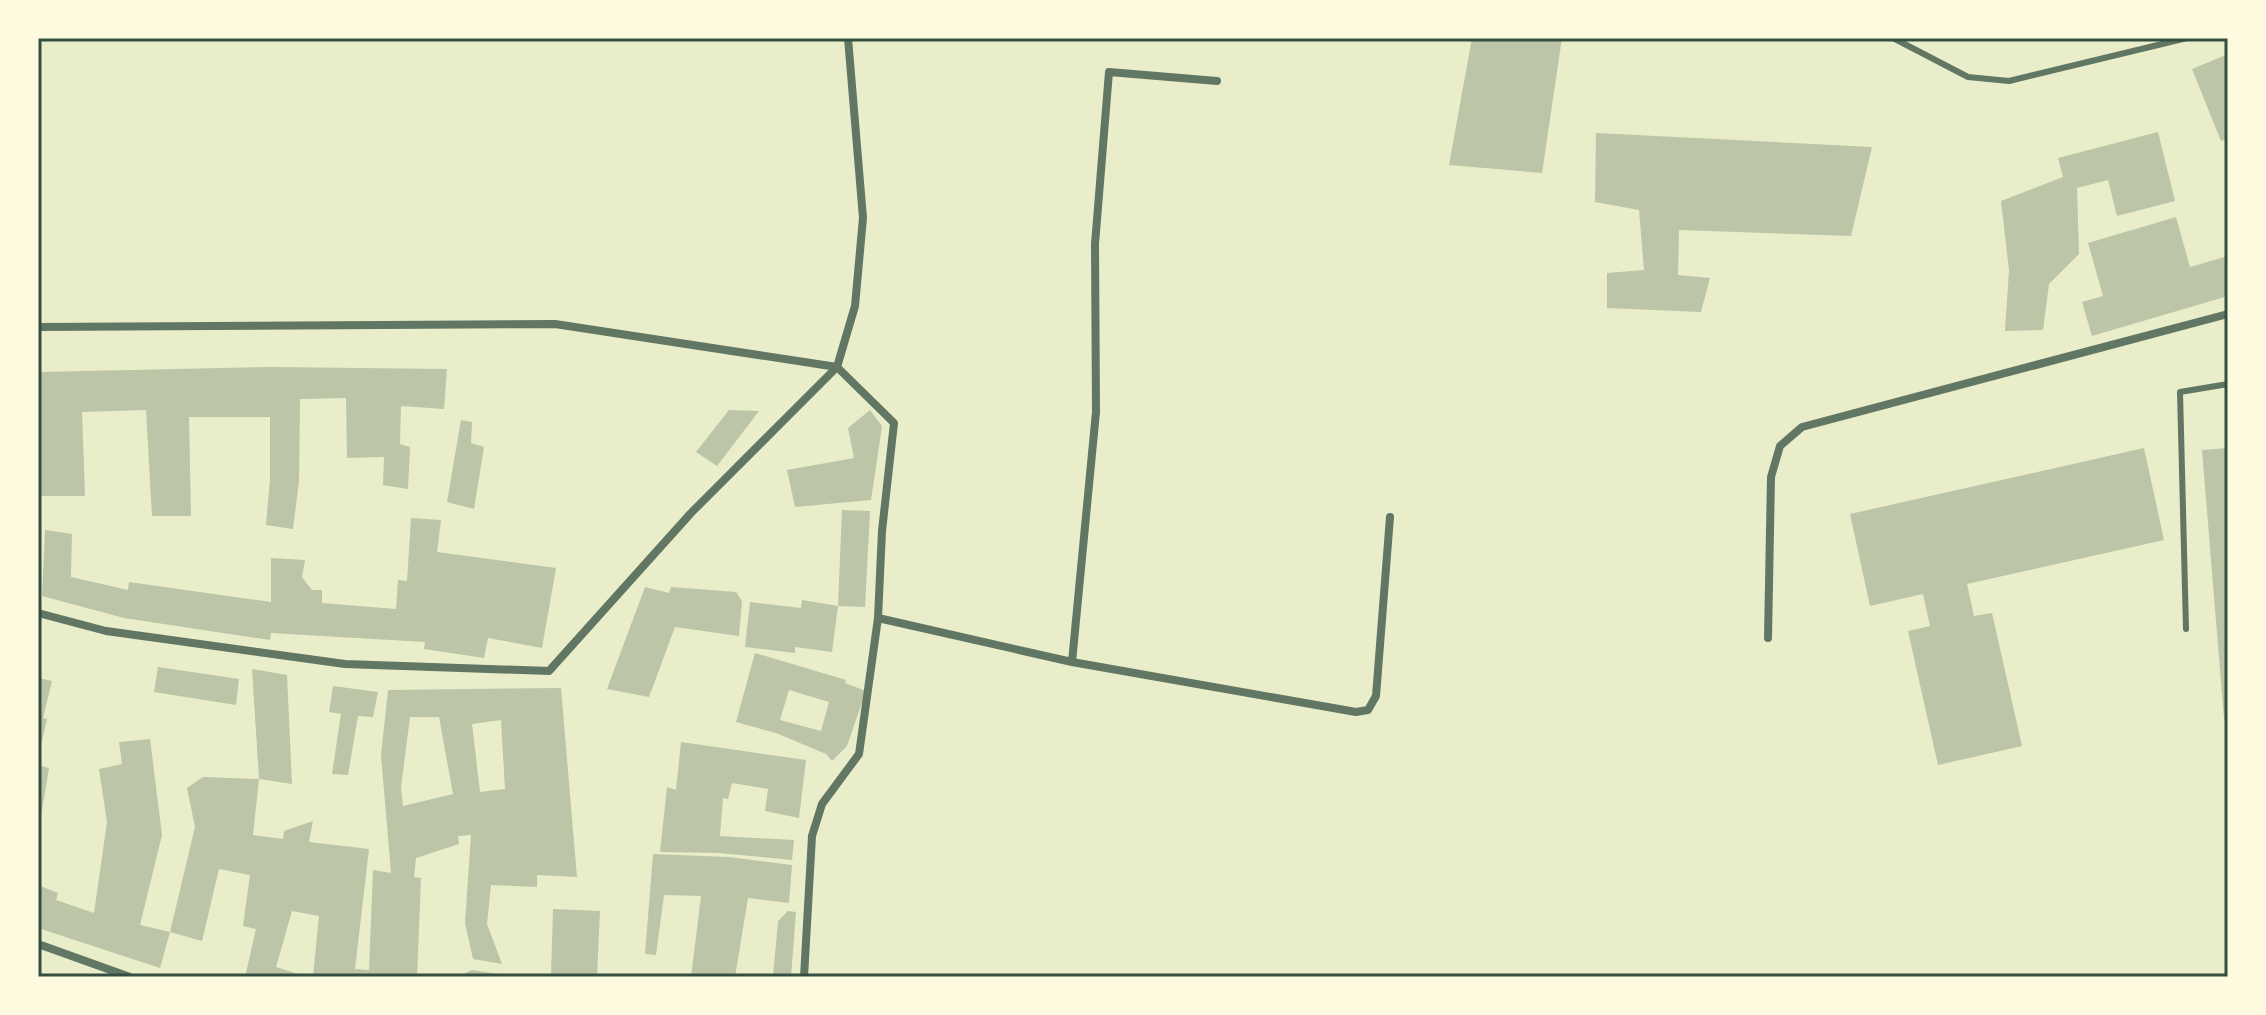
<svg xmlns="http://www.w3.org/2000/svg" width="2266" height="1015" viewBox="0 0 2266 1015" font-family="Barlow,sans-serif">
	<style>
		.building { fill: #bcc5a7; fill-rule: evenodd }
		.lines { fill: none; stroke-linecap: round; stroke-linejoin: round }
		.service { stroke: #617663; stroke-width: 6 }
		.minor { stroke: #617663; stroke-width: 8 }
		.neatline { fill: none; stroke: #344e41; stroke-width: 3 }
	</style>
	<rect width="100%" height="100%" fill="#e9edc9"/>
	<path class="building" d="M1472,38H1562L1542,173L1449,165Z
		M2226,55L2228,138L2221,141L2192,69Z
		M2158,132L2175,201L2117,216L2108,180L2077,188L2079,254L2049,284L2043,330L2005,331L2009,270L2001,201L2063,177L2058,158Z
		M1596,133L1872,147L1851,236L1679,230L1678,275L1710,278L1701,312L1607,308V273L1644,270L1639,210L1595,202Z
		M2176,217L2190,267L2228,256V296L2092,336L2082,302L2103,296L2088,243Z
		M271,367L447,369L444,409L401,406L400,444L410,447L408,489L383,485L384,457L347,458L346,398L300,399L299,481L293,529L266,525L270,479V417H189L191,516H152L146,410L82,412L85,496H41L39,372Z
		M729,410L759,411L717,466L696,452Z
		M870,410L882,426L871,500L795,507L787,470L854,458L848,428Z
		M461,420L472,422L471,443L484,447L474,509L447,502Z
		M2144,448L2164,540L1967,584L1974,616L1992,613L2022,746L1938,765L1908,631L1930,626L1923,594L1870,606L1850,514Z
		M2228,448V719H2224L2202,450Z
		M842,510L870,511L865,607L838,606Z
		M411,518L441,520L437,552L556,568L542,648L488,638L484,658L424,649L425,642L271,633L270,640L124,618L42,596L45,530L72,534L71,577L128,590L129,582L271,602V558L305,560L302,577L312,590H322V603L396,609L398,580L407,581Z
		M645,587L669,593L671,587L736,592L742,601L739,636L675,627L649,697L607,689Z
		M802,600L838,606L832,652L795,647V653L745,647L750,602L801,608Z
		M755,653L846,680L845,683L866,691L847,746L832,761L826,754L776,733L736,722ZM789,690L829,702L821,731L780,720Z
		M158,667L239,679L236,705L154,692Z
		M252,669L287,675L292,784L259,779Z
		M38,678L52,681L43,718L47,719L39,754Z
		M333,686L378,692L373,717L358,716L348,775L332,774L341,714L329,712Z
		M561,688L577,877L537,875V887L491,885L487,924L502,964L473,959L465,923L471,835L458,836L459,844L416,858L414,877L421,878L417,977H313L319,916L292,911L276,967L308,977H245L256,929L243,926L250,875L219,869L202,941L170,932L195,827L187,788L203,777L259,779L253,835L283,839L284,831L313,821L309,842L369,849L355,969L369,970L373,870L391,873L381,755L388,690ZM410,717H439L453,794L403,806L401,787ZM501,720L505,789L480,792L472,724Z
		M150,739L162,835L140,925L170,932L160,968L38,928V885L58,893L56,900L94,913L107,822L99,769L122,764L119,742Z
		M681,742L806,760L799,818L765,811L768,789L732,783L728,799L723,798L720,836L794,840L792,860L719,853L660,852L667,787L676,790Z
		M38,765L49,768L40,823H38Z
		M653,854L729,857L792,865L789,903L748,898L735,977H691L701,896L664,895L656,955L645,954Z
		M553,909L600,911L597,977L551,975Z
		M788,911L796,912L791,977H773L778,921Z
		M472,970L499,974L498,977H457Z"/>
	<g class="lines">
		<path class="service" d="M1893,38L1968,77L2009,81L2187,38
			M2186,629L2180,392L2228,384"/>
		<path class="minor" d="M38,327L555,324L837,367L894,423L882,531L878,618L859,754L822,804L812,836L804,977
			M38,613L106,631L345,664L549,671L691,513L837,367L855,306L863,218L848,38
			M878,618L1072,662L1356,712L1368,710L1376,696L1390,517
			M1768,638L1771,477L1780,446L1802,427L2228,314
			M1072,662L1096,412L1095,244L1109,72L1217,81
			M38,944L130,977"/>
	</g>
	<rect width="2266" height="1015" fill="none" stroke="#fefae0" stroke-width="80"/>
	<rect x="40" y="40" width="2186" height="935" class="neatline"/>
</svg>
